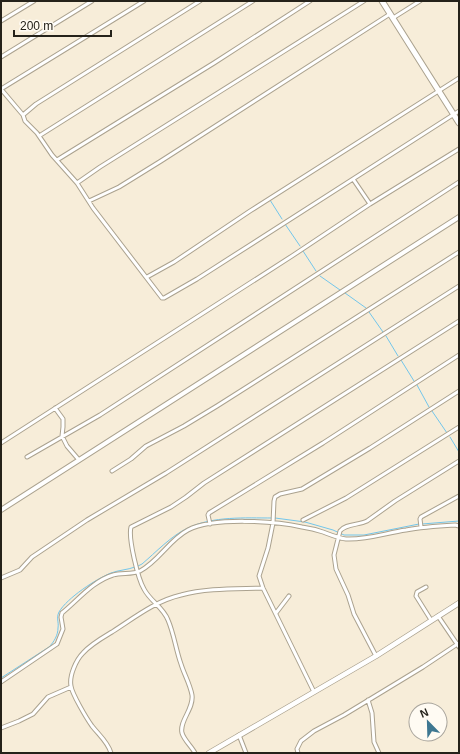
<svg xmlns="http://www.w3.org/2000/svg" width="460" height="754" viewBox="0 0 460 754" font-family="Arial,sans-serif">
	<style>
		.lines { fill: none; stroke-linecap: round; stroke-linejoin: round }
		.stream { stroke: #73c6eb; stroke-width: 1 }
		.minor-casing { stroke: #aba28f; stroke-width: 5 }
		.tertiary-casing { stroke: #aba28f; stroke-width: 6 }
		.secondary-casing { stroke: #aba28f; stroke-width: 6 }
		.primary-casing { stroke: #aba28f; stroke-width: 7 }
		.minor { stroke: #fff; stroke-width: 3 }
		.tertiary { stroke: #fff; stroke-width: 4 }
		.secondary { stroke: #fff; stroke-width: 4.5 }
		.primary { stroke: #fff; stroke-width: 5 }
	</style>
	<rect width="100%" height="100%" fill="#f7edd9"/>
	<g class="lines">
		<path class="stream" d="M270,200L282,219
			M285,224L300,246
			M303,251L316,271
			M320,276L340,290
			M345,293L366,308
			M369,312L383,332
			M386,336L398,356
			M401,360L414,381
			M417,385L429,407
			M432,411L447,433
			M450,437L459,452
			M275,518L305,522L333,530L344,535H364L419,524
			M422,524L459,521
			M138,566L142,564C155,553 172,535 188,528C213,516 245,518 272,518
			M1,678L49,647C54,642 58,635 58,628C59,622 56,618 59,612C67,598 96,579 111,573C119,570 127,570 135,567"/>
		<g class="minor-casing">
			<path id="minor" d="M393,18L420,1
				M1,21L34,1
				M1,57L92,1
				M1,89L23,115L25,121L37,133L52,155L77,183L93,208L162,298H164L197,279L459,111
				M1,89L144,1
				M23,115L36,104L200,1
				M39,136L253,1
				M57,160L214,63L310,1
				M353,179L370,204
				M77,183L100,167L364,1
				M89,201L119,187L161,161L390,14
				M147,277L174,262L250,211L459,78
				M55,408L63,419V427L62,436L67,446L79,460
				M1,443L292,256L370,204L459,149
				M27,457L100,415L459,182
				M112,471L131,459L146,446L184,426L217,406L459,252
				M303,520L346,498L459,427
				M210,524L208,515L209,513L323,443L459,355
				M421,527L420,519L421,517L459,496
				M1,578L20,570L32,557L87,520L166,473L459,286
				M426,587L417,592L416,596L431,620
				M276,613L289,596
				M438,616L459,647
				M376,656L354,614L348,595L336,569L334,555L340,531C345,524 359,525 367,521L395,501L459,461
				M1,682L57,644L63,629L61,617L62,613C78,600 93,581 113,575C121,572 132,575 140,571C159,561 169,540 188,530C213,517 275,521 302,527C309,528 317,530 323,532C331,535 338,538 346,539C367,540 386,533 406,530C422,527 438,526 455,525L459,526
				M314,692L263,588L259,576L268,548L273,523L274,501L275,497L280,494L302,489L370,448L459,391
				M368,700L372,713L374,742L379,753
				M1,728L19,721L33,714L48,697L71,687
				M239,735L246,753
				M111,753C108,742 99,735 92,726C87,719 72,694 71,686C69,676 76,660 83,653C91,644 102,638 112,632C134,618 155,601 181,595C207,588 236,589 263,588
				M195,753C192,747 184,740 182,733C179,721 194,709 192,695C190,684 184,674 181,664C176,650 174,634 168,620C163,607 150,601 144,589C138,579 128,538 131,527L171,507L186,497L204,483L459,321
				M298,753L297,749L301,741L314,731L344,715L423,667L459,643"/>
		</g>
		<g class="tertiary-casing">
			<path id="tertiary" d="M1,510L459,217"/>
		</g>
		<g class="secondary-casing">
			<path id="secondary" d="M209,753L376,656L459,603"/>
		</g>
		<g class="primary-casing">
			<path id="primary" d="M382,1L459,123"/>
		</g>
		<use href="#minor" class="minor"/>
		<use href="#tertiary" class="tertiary"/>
		<use href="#secondary" class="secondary"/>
		<use href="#primary" class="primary"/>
	</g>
	<rect width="460" height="754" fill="none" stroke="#25221a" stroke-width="4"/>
	<g transform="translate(428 722) rotate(337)"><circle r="19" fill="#fffbf3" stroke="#a8a49c"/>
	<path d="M0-3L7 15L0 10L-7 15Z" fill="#3e7791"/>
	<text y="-6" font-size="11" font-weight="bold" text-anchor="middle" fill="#25221a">N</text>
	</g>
	<path d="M14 30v6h97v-6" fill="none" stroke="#25221a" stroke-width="2"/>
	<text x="20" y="30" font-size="12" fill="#25221a" stroke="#fffbf3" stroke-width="3" paint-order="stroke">200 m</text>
</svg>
